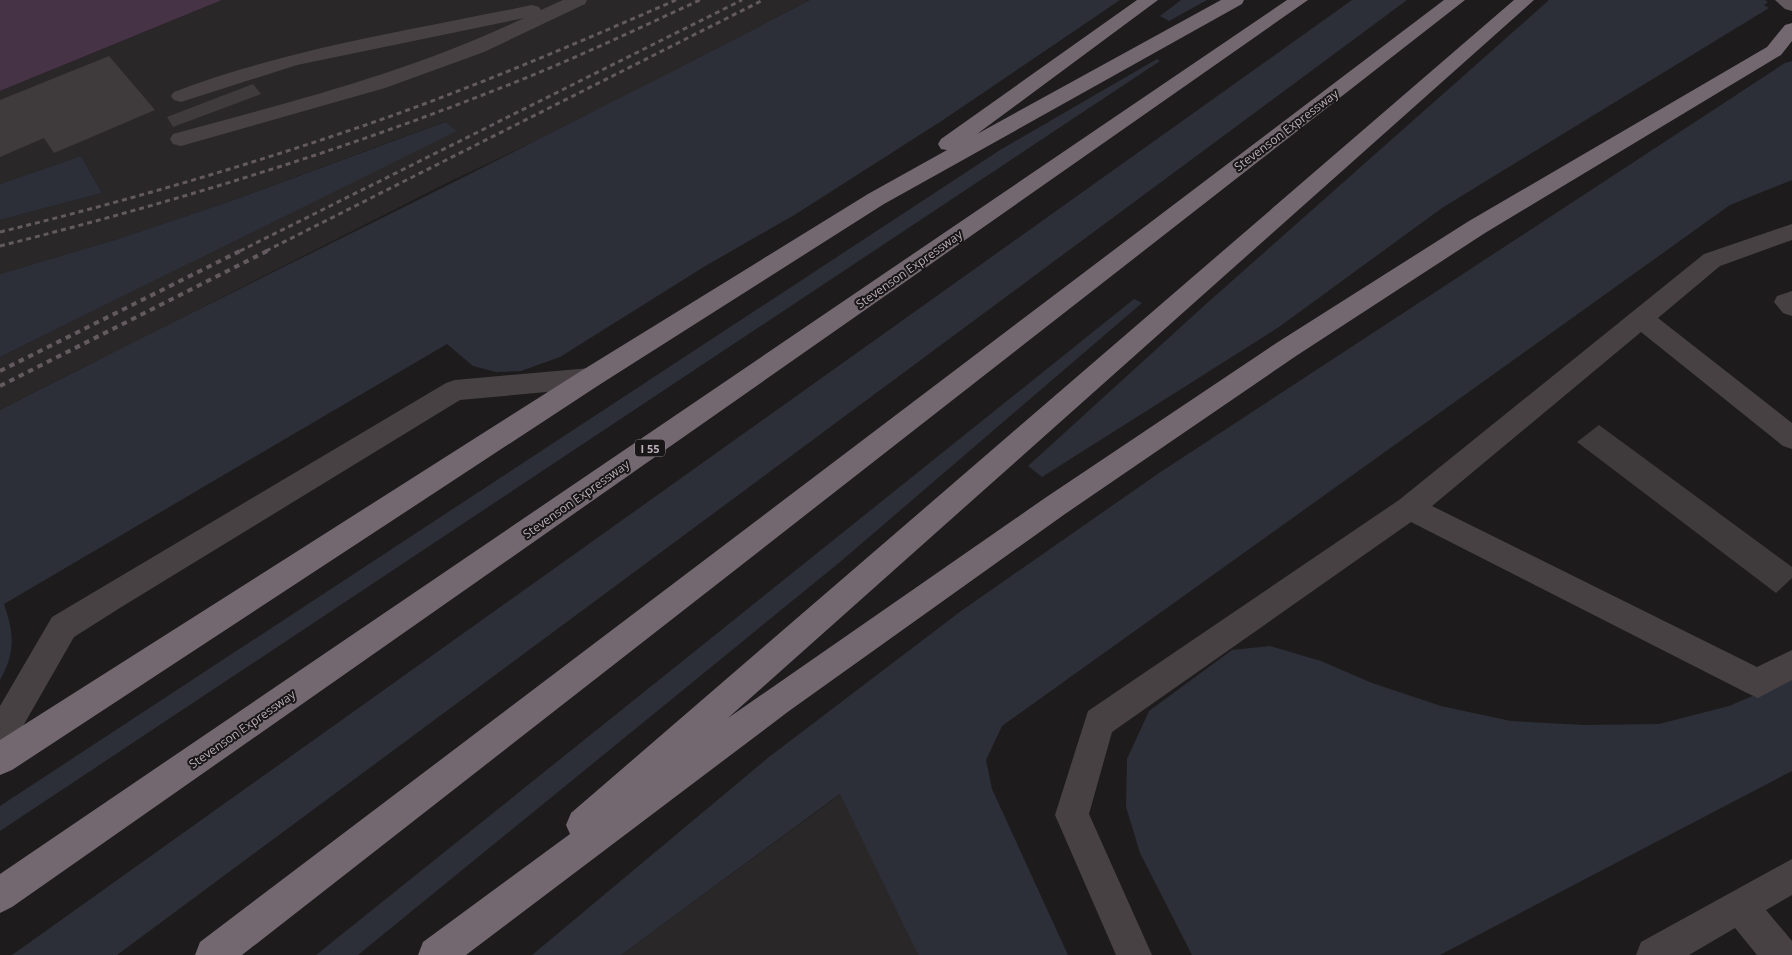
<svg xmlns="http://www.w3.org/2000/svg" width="1792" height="955" viewBox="0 0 1792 955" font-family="'Open Sans',sans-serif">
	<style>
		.built { fill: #2a2728 }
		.green { fill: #2c2f37 }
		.water { fill: #463345 }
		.building { fill: #3f3b3d }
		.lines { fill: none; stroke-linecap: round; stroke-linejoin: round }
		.minor { fill: #474144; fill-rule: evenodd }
		.major { fill: #61585d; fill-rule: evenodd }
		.highway { fill: #73686f; fill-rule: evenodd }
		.rail-far1 { stroke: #635a60; stroke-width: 3; stroke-dasharray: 5 4; stroke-linecap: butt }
		.rail { stroke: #635a60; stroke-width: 4; stroke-dasharray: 5.5 5; stroke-linecap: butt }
		.labels { text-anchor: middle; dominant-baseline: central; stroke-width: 4; stroke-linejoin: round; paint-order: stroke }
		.shield { fill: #181616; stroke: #8b8087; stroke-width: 1 }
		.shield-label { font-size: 11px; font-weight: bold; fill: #bcaeb8 }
		.street-label { font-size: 12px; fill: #bcaeb8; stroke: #181616 }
	</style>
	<rect width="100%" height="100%" fill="#1d1b1c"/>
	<path class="built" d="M222,0H810L577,121L447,183L0,410V357L456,131L444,122L228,202L118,239L0,274V220L102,193L81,156L0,184V91Z
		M841,794L918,955H621Z"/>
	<path class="green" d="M810,0H1120L943,120L796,214L707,265L560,357L521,371L496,372L473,366L447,344L4,604C14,634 16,651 0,680V410C269,272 542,141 810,0Z
		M1181,0H1207L1169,21L1160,16Z
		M1352,0H1407L117,955H12Z
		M1549,0H1765L1768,2L1764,5L1769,8L1442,208L1279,327L1042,477L1028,466L1206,304Z
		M1157,59L1160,61L0,831V806L1000,150Z
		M1792,61V180L1730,205L1002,726L986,760L992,789L1068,955H918L840,794L621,955H532L769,757L961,611L1159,473L1785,63Z
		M445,122L457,131L0,357V274L118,239L228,202Z
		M81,156L102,193L0,220V184Z
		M1134,299L1142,303L840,562L358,955H316Z
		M1270,646L1321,661L1372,683L1441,706L1511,721L1583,725L1659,724L1729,706L1792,679V771L1440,955H1192L1140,853L1126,807L1127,759L1149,711L1232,650Z"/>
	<path class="water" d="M0,0H222L0,91Z"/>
	<path class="building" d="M109,56L155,110L54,153L44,138L0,157V100Z
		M253,84L261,94L173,127L167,117Z
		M1599,425L1792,567V578L1776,593L1577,442Z"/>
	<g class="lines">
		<path class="minor" d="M563,0H587L585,4L484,52L385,88L181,146L173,144L170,139L173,134C295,101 410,72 524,18L297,65L181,102L174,100L171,96L174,92C289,48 412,30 532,5L539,7L541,10Z
			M1792,224V240L1720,266L1658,318L1792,423V449L1783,446L1641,332L1432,506L1757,667L1792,650V680L1758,698L1747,693L1411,522L1112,732L1089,814L1152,955H1116L1055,815L1088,711L1399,500L1704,254Z
			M1792,291V316L1783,313L1774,302L1777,296Z
			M590,368L599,371L603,378L599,385L590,388L460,400L123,606L74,637L11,747L0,752V706L52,617L446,383L455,380Z
			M1792,859V895L1766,910L1792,941V955H1757L1735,928L1689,955H1636L1641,942Z"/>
		<path class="major" d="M1775,0H1792V11L1785,9Z"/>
		<path class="highway" d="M1137,0H1158L977,134L1221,0H1244L1242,4L884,204L599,385L12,770L0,775V740L581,371L868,194L947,150L941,149L938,144L941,139Z
			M1287,0H1308L12,907L0,913V874Z
			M1444,0H1465L242,955H195L200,942Z
			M1514,0H1534L728,718L1045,498L1278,342L1469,221L1767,47L1785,25L1792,23V41L1781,55L1485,233L1296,356L1065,514L789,711L466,955H418L423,942L570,834L566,825L571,813Z"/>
		<path class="rail-far1" d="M0,232C115,204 229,171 342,133C456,95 566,48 676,0
			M0,246C171,203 339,152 503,87C570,61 635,30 700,0
			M240,251L742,0
			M266,251L763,0"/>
		<path class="rail" d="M0,371L242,250
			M0,386L269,250"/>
	</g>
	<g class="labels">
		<rect class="shield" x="635" y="439.5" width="30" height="17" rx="4"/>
		<g class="shield-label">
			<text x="650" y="448">I 55</text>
		</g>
		<g class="street-label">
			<text transform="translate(1286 130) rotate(-37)">Stevenson Expressway</text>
			<text transform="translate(909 269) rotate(-35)">Stevenson Expressway</text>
			<text transform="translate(576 499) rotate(-35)">Stevenson Expressway</text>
			<text transform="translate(242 729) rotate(-35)">Stevenson Expressway</text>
		</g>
	</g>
</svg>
